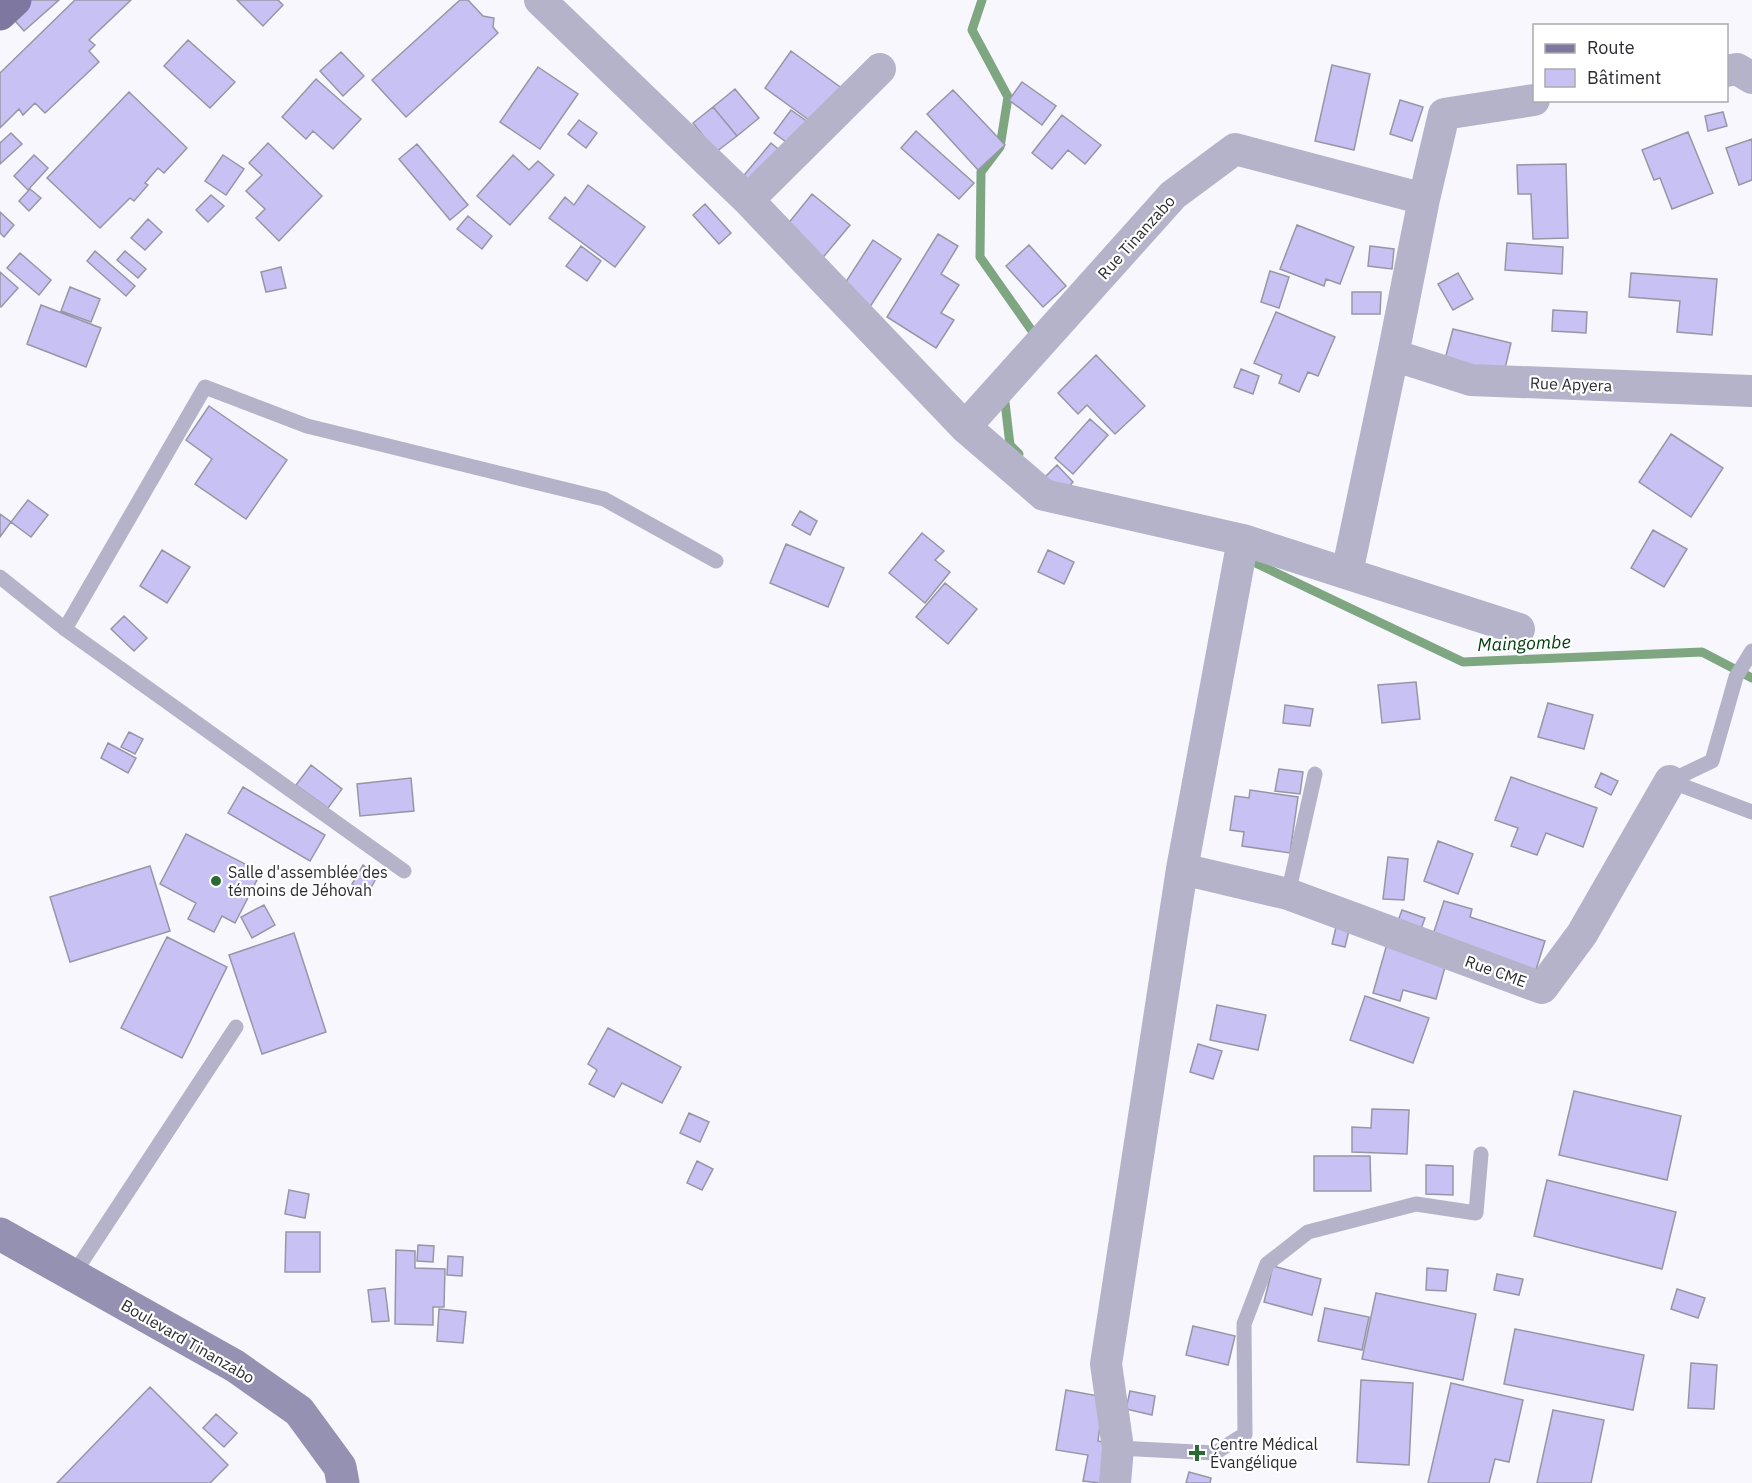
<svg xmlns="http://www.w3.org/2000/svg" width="1752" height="1483" viewBox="0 0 1752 1483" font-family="'IBM Plex Sans',sans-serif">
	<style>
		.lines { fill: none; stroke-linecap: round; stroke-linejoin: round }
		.stream { stroke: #7ea781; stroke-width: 9 }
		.building { fill: #c8c1f4; stroke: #9896a6; stroke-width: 1.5 }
		.lane { stroke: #b5b3c9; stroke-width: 15 }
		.street { stroke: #b5b3c9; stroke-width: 32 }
		.secondary { stroke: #9591b2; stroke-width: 33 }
		.primary { stroke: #7e78a0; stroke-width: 33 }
		.poi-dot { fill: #2a6b34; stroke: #fff; stroke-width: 2 }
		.labels { text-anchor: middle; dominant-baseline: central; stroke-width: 4.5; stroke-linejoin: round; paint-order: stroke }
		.street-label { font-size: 16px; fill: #2c2c32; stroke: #fff }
		.poi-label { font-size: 16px; fill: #2c2c32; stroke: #fff; text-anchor: start }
		.water-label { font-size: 18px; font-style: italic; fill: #00410f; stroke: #fff }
	</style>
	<rect width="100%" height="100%" fill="#f8f7fe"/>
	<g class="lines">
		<path class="stream" d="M982,0L972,30L1008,97L1000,147L981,172L980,257L1037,338
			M1004,394L1010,445L1019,454
			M1245,558L1463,662L1702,652L1752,678"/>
	</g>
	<path class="building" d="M24,0H59L24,31L9,14Z
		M75,0H131L89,40L95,45L89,51L99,62L45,113L35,103L23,115L19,109L0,128V73Z
		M237,0H278L283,5L263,26Z
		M460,0H468L483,16L494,18L493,27L498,33L406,117L372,80Z
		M188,40L235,82L210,108L164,66Z
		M791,51L851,95L824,131L765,88Z
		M341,52L364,76L343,96L320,71Z
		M1332,65L1370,74L1354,150L1315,141Z
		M538,67L578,94L540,149L500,122Z
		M316,79L361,119L333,149L313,131L306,139L282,117Z
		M1022,82L1056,106L1042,125L1009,100Z
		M735,89L759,118L737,136L713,107Z
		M953,90L1005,145L978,170L927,114Z
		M129,92L187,148L164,173L158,168L145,183L148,185L134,201L130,198L100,228L47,178Z
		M1400,100L1423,107L1412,141L1390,134Z
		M713,107L737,136L716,152L693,123Z
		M791,110L815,127L797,150L774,133Z
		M1723,112L1727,126L1708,131L1705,116Z
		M1062,115L1101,145L1085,164L1068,150L1052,169L1032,153Z
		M579,120L597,133L586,148L568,134Z
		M916,131L974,183L959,199L901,148Z
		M1688,132L1713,193L1672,209L1660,178L1654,180L1642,150Z
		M11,133L22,144L0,164V143Z
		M1752,139V180L1739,185L1726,148Z
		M268,143L322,196L279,241L256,218L265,209L246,191L262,175L249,163Z
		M771,143L789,158L735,186Z
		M417,144L468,205L450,220L399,159Z
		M34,155L48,168L28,190L14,176Z
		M223,155L244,169L226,195L205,181Z
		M513,155L529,170L538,161L554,175L510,225L477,196Z
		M1566,164L1568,238L1533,239L1531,194H1518L1517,165Z
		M588,185L645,227L615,267L549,218L565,197L574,205Z
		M30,189L41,198L29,211L19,201Z
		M812,194L850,225L820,261L783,230Z
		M211,195L224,206L208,222L196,210Z
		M705,204L731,233L719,244L693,215Z
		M0,212L14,225L4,237L0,233Z
		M468,216L492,236L482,249L457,229Z
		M148,219L162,232L145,250L131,238Z
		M1297,225L1354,247L1340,284L1326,279L1324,286L1280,269Z
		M938,234L958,246L941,274L959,285L941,313L954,320L936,348L887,317Z
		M873,240L901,259L866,313L838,294Z
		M1507,243L1563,247L1562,274L1505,270Z
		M1029,245L1066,286L1043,307L1006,266Z
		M581,246L601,261L587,281L566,266Z
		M1370,246L1394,249L1392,269L1368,266Z
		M95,251L135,286L126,296L87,261Z
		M125,251L146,269L138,278L117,260Z
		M20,253L51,280L39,295L7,268Z
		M281,267L286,288L266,292L261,272Z
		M1270,271L1289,277L1279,308L1261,302Z
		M0,272L18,288L1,307L0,306Z
		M1458,273L1473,299L1453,310L1438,284Z
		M1631,273L1717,279L1712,335L1677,332L1680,301L1629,297Z
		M70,287L100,299L91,322L61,311Z
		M1352,292H1381L1380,314H1352Z
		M41,305L101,328L86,367L27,344Z
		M1553,310L1587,312L1586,333L1552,331Z
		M1276,312L1335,337L1318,376L1308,372L1299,392L1279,383L1282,375L1254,363Z
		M1453,329L1511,343L1503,377L1440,378Z
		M1096,355L1145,406L1115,434L1087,405L1078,414L1058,393Z
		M1241,369L1259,376L1253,394L1234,387Z
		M209,406L287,460L246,519L195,484L212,459L186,440Z
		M1090,419L1108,435L1073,474L1055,458Z
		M1671,434L1723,468L1691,517L1639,482Z
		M1057,465L1073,482L1059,497L1042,480Z
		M28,500L48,515L31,537L11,522Z
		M800,511L817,521L810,535L792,525Z
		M0,514L11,522L0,537Z
		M1653,530L1687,549L1664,587L1631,568Z
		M922,533L944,551L935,560L950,572L925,603L889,573Z
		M786,544L844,568L828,607L770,583Z
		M162,550L190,567L167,603L140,586Z
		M1048,550L1074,562L1064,584L1038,572Z
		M945,583L977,609L948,644L916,617Z
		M124,616L147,638L134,651L111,629Z
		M1416,682L1420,719L1382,723L1378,685Z
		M1548,703L1593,715L1584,749L1538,737Z
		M1285,705L1313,709L1310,726L1283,723Z
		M129,732L143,739L135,754L121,747Z
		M108,743L136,758L128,773L101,758Z
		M311,765L342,789L328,808L296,785Z
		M1279,769L1303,772L1300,794L1275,791Z
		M1601,773L1618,781L1611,795L1595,787Z
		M1511,777L1597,808L1583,847L1546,833L1537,855L1511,846L1518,828L1495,820Z
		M411,778L414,811L360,816L357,784Z
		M243,787L325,835L310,861L228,813Z
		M1250,790L1298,797L1290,853L1242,846L1244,832L1230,830L1235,796L1249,798Z
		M186,834L261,872L235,923L222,916L214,932L188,919L196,903L160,884Z
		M1438,841L1473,854L1458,894L1424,881Z
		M1388,857L1408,859L1404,900L1383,899Z
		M363,865L378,875L368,893L352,884Z
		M150,866L170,931L70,962L50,897Z
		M1444,901L1472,909L1470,917L1545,941L1534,976L1430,944Z
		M264,905L275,925L252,938L241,917Z
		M1402,910L1425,918L1418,937L1395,929Z
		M1338,919L1351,922L1345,947L1332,944Z
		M294,933L326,1032L262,1054L229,955Z
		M167,937L227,967L182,1058L121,1028Z
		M1387,944L1447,960L1436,999L1403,990L1400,1001L1373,993Z
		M1365,996L1429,1018L1413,1063L1350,1040Z
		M1217,1005L1266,1015L1258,1050L1210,1040Z
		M608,1028L681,1067L662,1103L622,1083L614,1097L589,1084L597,1070L588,1064Z
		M1198,1044L1222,1051L1213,1079L1190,1072Z
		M1574,1091L1681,1116L1667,1180L1559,1155Z
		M1372,1109L1409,1110L1407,1154L1352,1152V1127L1371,1128Z
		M689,1113L709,1122L700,1142L680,1133Z
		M1314,1156H1370L1371,1191H1314Z
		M697,1161L713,1169L702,1190L687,1183Z
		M1426,1165L1453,1166V1195L1426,1194Z
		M1547,1180L1676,1212L1662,1269L1534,1236Z
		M289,1190L309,1194L305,1218L285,1214Z
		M286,1232H320V1272H285Z
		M418,1245L434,1246L433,1262L417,1261Z
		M396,1250L415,1251V1268L445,1269L444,1307H433V1325L395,1324Z
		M448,1256L463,1257L462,1276L447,1275Z
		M1273,1266L1321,1279L1312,1315L1264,1302Z
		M1427,1268L1448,1270L1446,1291L1426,1290Z
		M1497,1274L1523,1279L1519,1295L1494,1290Z
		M385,1288L389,1321L372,1322L368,1290Z
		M1677,1289L1705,1298L1698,1318L1671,1309Z
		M1376,1293L1476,1314L1463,1380L1362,1359Z
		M1325,1308L1369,1317L1362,1350L1318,1341Z
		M439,1309L466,1312L463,1343L437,1341Z
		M1193,1326L1235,1336L1228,1365L1186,1355Z
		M1515,1329L1644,1355L1633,1410L1504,1384Z
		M1691,1363L1717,1365L1714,1409L1688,1408Z
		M1361,1380L1413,1383L1409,1465L1357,1462Z
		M1451,1383L1523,1400L1509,1462L1495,1459L1489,1483H1428Z
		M150,1387L228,1465L210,1483H57Z
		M1066,1390L1104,1397L1098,1441L1107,1443L1100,1483L1083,1481L1088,1455L1056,1450Z
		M1130,1391L1155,1396L1152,1415L1126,1409Z
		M1553,1410L1604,1420L1591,1483H1537Z
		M216,1414L237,1433L224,1447L203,1428Z
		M1189,1472L1211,1478L1210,1483H1186Z"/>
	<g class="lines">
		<path class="lane" d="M0,577L65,629L404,871
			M65,629L205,387L307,426L604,499L716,561
			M1670,781L1712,761L1736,677L1752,651
			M1670,781L1752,812
			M1288,894L1315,774
			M73,1275L236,1027
			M1118,1448L1215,1453L1245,1434L1244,1324L1267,1264L1308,1232L1416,1204L1476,1213L1481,1154"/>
		<path class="street" d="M540,0L748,200L965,427L1044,495L1243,540L1519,629
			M1726,71L1737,69L1752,78
			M748,200L880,69
			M1393,355L1471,380L1752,391
			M965,427L1173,195L1235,149L1424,199
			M1347,573L1393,355L1424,199L1444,114L1534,100
			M1182,869L1288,894L1542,988L1582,934L1670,781
			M1115,1483L1118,1448L1106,1364L1182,869L1243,540"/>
		<path class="secondary" d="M0,1234L235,1366L299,1411L340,1467L343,1483"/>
		<path class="primary" d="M0,14L15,0"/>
	</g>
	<g class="poi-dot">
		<circle cx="216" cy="881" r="6"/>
		<path d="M1194 1444h6v6h6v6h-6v6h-6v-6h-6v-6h6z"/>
	</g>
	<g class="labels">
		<g class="street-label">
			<text transform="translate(1136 237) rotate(-48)">Rue Tinanzabo</text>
			<text transform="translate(1571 384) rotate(2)">Rue Apyera</text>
			<text transform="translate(1496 971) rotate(20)">Rue CME</text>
			<text transform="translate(188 1341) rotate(30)">Boulevard Tinanzabo</text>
		</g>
		<g class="poi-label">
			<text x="228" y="872">Salle d'assemblée des<tspan x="228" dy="18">témoins de Jéhovah</tspan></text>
			<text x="1210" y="1444">Centre Médical<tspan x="1210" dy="18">Évangélique</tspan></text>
		</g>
		<g class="water-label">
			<text transform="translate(1524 643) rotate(-2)">Maingombe</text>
		</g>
	</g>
	<rect x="1533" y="24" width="195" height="78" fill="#ffffff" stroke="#ababad" stroke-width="1.5"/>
	<rect x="1545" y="44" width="30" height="9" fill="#7e78a0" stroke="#ababad" stroke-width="1.5"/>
	<text x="1587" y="54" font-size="18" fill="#2c2c32">Route</text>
	<rect x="1545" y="69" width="30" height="18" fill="#c8c1f4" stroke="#ababad" stroke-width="1.5"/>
	<text x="1587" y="84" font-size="18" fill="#2c2c32">Bâtiment</text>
</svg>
